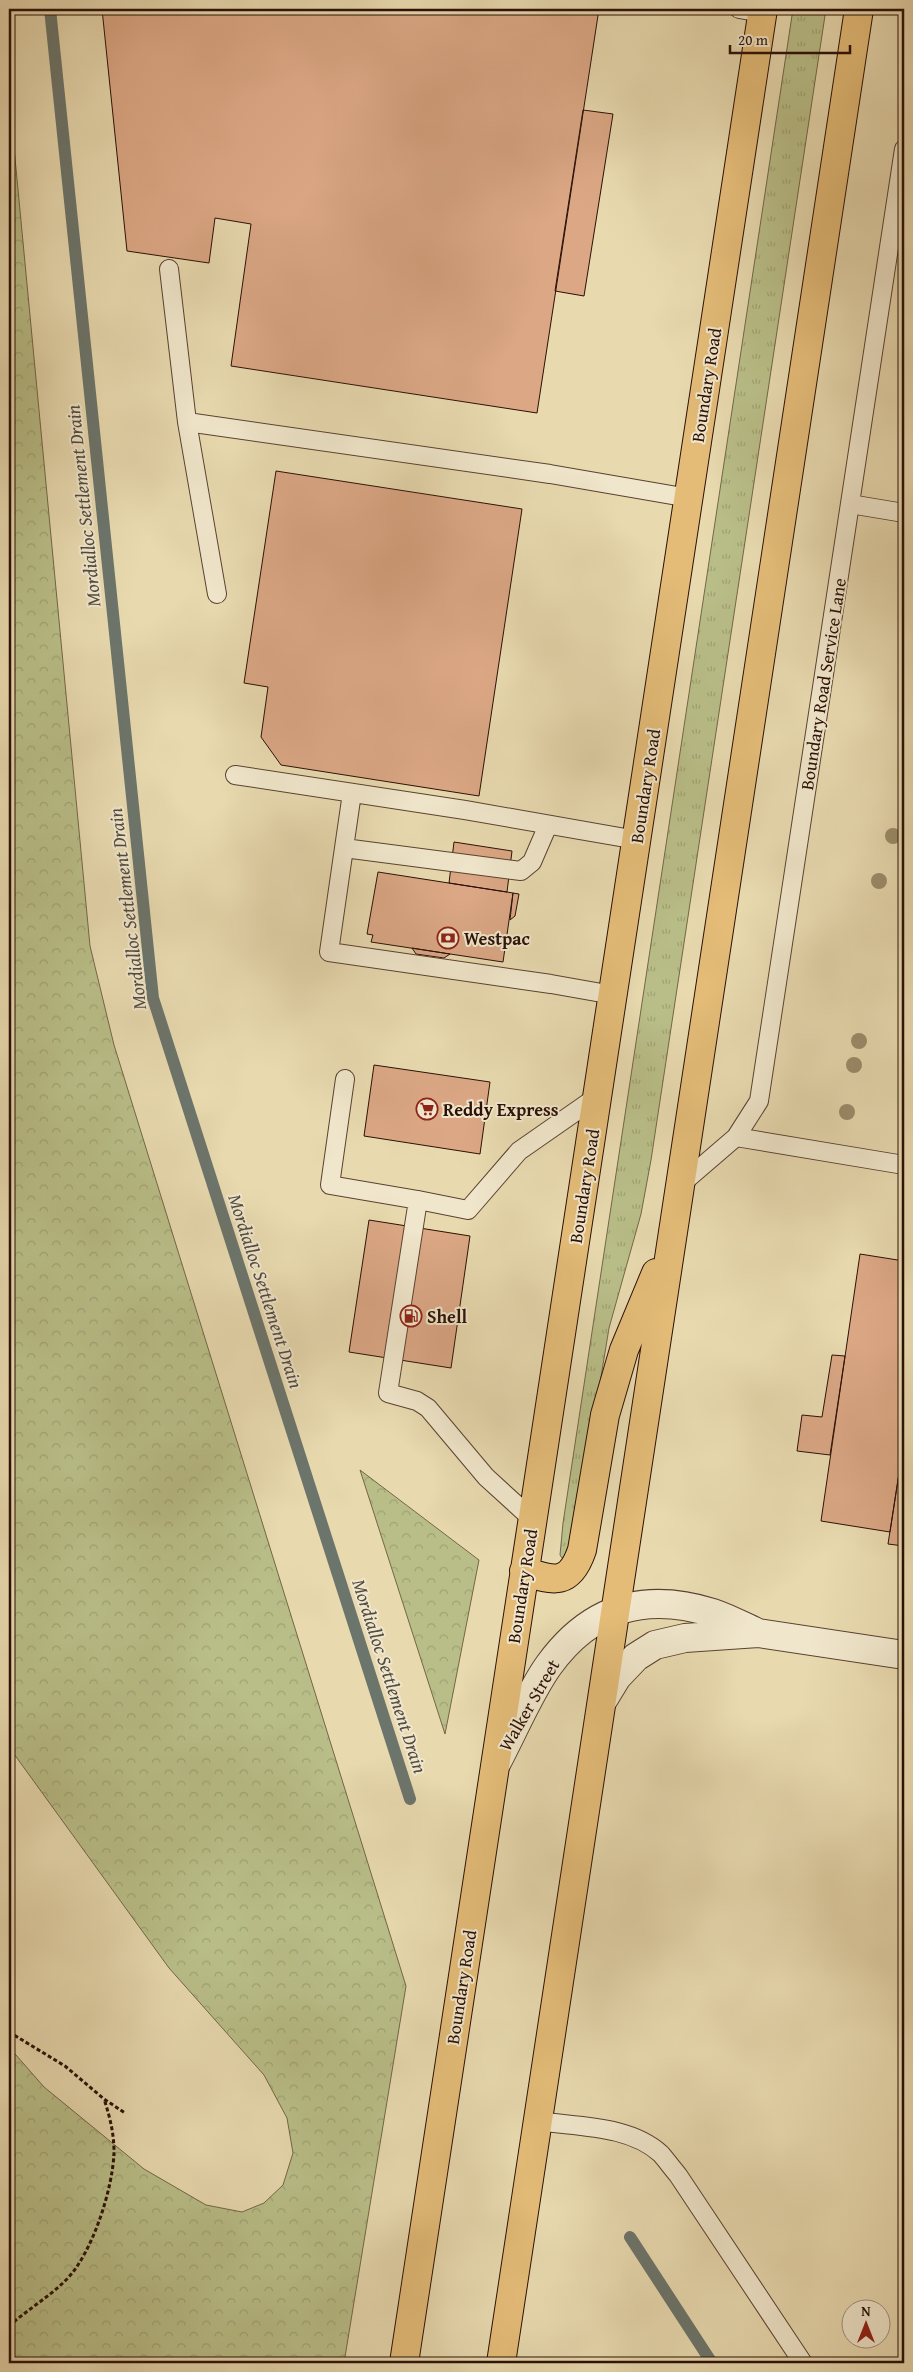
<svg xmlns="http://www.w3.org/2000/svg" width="913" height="2372" viewBox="0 0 913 2372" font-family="'Gentium Book Plus',serif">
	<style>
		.grass { fill: url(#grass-tufts); stroke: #726748 }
		.forest { fill: url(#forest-crowns); stroke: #726748 }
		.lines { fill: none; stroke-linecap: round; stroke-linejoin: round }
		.stream { stroke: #6c756c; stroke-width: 12 }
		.building { fill: #dba785; stroke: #2b1007 }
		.lane-casing { stroke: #5a4231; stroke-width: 20 }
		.street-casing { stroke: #5a4231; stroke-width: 30 }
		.primary-casing { stroke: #2b1007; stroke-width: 30 }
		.path { stroke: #2b1007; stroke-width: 3; stroke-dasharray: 4 2.5; stroke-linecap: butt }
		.lane { stroke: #f0e6cb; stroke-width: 18 }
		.street { stroke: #f0e6cb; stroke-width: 28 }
		.primary { stroke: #e4bc78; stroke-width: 28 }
		.tree { fill: #9c8c6b }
		.labels { text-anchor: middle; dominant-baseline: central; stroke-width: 4; stroke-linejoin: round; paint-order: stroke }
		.street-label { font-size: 18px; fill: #2b1007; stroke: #f0e6cb }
		.poi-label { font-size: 18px; font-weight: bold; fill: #2b1007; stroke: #f0e6cb; text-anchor: start }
		.water-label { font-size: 19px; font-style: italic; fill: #514b42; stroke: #f0e6cb }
	</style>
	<defs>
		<pattern id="grass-tufts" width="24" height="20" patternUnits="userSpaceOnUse" patternTransform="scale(1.25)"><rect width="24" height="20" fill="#b9be88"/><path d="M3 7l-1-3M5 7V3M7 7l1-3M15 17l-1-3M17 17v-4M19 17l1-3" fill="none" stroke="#9fa274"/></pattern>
		<pattern id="forest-crowns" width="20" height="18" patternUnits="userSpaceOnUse" patternTransform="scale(1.25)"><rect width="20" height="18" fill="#b9be88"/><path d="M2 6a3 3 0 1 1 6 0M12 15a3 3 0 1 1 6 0" fill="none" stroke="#9fa274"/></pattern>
	</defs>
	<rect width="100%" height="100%" fill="#e8d9af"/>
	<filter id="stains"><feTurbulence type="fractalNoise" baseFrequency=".004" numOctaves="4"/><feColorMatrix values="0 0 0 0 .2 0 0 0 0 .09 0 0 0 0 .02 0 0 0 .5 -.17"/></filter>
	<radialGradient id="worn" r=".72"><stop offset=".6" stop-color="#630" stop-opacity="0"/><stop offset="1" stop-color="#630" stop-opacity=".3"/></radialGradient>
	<path class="grass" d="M793,9H826L651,1160L641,1214L609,1328L580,1505L566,1556L562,1558L560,1555L563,1523Z"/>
	<path class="forest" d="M9,95L90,946L114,1045L406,1986L344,2363H9V2047L44,2087L144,2169L206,2205L242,2212L264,2203L283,2185L293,2153L287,2118L264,2075L169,1968L9,1747Z
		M360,1470L479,1560L445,1734Z"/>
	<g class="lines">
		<path class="stream" d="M50,9L153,998L410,1799
			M630,2237L712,2363"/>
	</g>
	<path class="building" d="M102,9H599L537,413L231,366L251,224L215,218L209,263L127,251Z
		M583,110L613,114L584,296L555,291Z
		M276,471L522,509L479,796L281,765L261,737L268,687L244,683Z
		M454,842L512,851L507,892L449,883Z
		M378,872L513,893L503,962L371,942L373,935L367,934Z
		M513,893L519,894L515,916L510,920Z
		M412,948L450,954L444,958L416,954Z
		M374,1065L490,1082L480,1154L364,1136Z
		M369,1220L470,1236L451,1368L349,1352Z
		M860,1254L904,1261V1441L890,1532L821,1521Z
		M832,1355L845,1356L830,1455L797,1451L802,1415L822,1417Z
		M904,1441V1546L888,1544Z"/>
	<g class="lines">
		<g class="lane-casing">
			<path id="lane" d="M739,9L762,13
				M169,269L187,422
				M850,504L904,513
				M217,594L187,422L550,474L689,498
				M235,775L465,810L637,840
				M548,825L532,862L521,871L344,848L329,952L551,984L613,995
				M344,848L352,793
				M345,1079L330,1185L418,1200
				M736,1137L904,1165
				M679,1186L736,1137L759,1101L904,149
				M532,1519L486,1477L428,1408L417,1401L388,1393L418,1200L468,1210L519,1151L598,1096
				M538,2121C577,2127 630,2125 661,2154C667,2161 672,2168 678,2175L803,2363"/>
		</g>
		<g class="street-casing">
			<path id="street" d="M603,1700L617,1677L636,1657L655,1645L685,1638L758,1633L904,1655
				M497,1762C513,1732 530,1691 549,1665C591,1607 646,1592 713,1613C728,1618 743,1626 758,1633"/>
		</g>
		<g class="primary-casing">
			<path id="primary" d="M524,1571C555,1582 570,1585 582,1550L605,1415L624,1350L656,1273
				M404,2363L763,9
				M501,2363L859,9"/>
		</g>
		<path class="path" d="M9,2032L65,2066L104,2099L125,2113
			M9,2326C27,2310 49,2297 66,2280C92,2254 113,2189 114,2152C114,2134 110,2117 104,2099"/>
		<use href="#lane" class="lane"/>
		<use href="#street" class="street"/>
		<use href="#primary" class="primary"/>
	</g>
	<g class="tree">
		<circle cx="893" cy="836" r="8"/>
		<circle cx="879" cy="881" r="8"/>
		<circle cx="859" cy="1041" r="8"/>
		<circle cx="854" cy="1065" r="8"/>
		<circle cx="847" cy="1112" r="8"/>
	</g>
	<defs>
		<g id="bank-ring" transform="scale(1.125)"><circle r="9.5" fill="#f0e6cb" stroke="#8f2418" stroke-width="1.5"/><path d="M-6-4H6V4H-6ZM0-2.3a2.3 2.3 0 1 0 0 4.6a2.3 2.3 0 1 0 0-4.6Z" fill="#8f2418"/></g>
		<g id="supermarket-ring" transform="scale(1.125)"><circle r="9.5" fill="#f0e6cb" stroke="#8f2418" stroke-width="1.5"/><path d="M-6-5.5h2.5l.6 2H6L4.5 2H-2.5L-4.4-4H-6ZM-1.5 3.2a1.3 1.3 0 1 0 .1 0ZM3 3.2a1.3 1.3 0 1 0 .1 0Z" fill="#8f2418"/></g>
		<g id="fuel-ring" transform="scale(1.125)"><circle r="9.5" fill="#f0e6cb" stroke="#8f2418" stroke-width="1.5"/><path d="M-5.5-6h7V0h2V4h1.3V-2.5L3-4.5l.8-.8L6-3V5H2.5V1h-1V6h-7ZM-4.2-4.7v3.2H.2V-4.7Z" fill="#8f2418"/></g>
	</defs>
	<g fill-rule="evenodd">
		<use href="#bank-ring" x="448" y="938"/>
		<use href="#supermarket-ring" x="427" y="1109"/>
		<use href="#fuel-ring" x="411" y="1316"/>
	</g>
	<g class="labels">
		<g class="street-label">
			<text transform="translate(706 385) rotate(-81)">Boundary Road</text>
			<text transform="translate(823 684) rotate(-81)">Boundary Road Service Lane</text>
			<text transform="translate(645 786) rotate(-81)">Boundary Road</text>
			<text transform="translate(584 1186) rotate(-81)">Boundary Road</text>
			<text transform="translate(522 1586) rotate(-81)">Boundary Road</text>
			<text transform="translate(529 1705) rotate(-60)">Walker Street</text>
			<text transform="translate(461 1987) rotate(-81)">Boundary Road</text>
		</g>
		<g class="poi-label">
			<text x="464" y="938">Westpac</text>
			<text x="443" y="1109">Reddy Express</text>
			<text x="427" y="1316">Shell</text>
		</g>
		<g class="water-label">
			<text transform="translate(83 506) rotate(-96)">Mordialloc Settlement Drain</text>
			<text transform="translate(127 909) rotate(-97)">Mordialloc Settlement Drain</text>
			<text transform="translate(266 1291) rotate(72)">Mordialloc Settlement Drain</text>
			<text transform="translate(390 1676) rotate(72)">Mordialloc Settlement Drain</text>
		</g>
	</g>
	<rect width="913" height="2372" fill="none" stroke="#e8d9af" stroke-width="30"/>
	<rect x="10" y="10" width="893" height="2352" fill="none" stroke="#2b1007" stroke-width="2.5"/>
	<rect x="15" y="15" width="883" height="2342" fill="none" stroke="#2b1007"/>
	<g transform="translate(866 2324)"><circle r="24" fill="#f0e6cb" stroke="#a1907d"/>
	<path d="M0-4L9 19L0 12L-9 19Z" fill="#8f2418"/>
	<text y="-8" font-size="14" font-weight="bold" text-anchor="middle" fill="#2b1007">N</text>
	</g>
	<path d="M730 45v8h120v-8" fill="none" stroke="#2b1007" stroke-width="2.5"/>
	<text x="738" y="45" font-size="15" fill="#2b1007" stroke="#f0e6cb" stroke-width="4" paint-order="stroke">20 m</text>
	<rect width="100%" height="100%" filter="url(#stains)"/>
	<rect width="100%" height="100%" fill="url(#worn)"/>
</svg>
